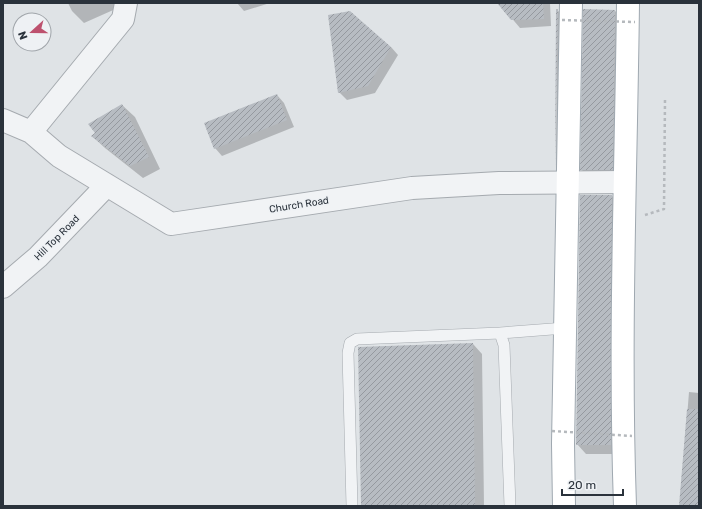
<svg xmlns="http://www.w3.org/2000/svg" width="702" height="509" viewBox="0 0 702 509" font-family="Rubik,sans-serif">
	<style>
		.shadow { fill: #0003 }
		.building { fill: url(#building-hatch) }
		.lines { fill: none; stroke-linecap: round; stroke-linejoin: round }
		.service-casing { stroke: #a5aaaf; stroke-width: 12 }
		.minor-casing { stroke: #a5aaaf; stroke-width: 24 }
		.primary-casing { stroke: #9fa8b0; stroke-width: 24 }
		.path { stroke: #b5b9bd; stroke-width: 2.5; stroke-dasharray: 3 3; stroke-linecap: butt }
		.service { stroke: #f1f3f5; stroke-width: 11 }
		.minor { stroke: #f1f3f5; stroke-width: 22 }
		.primary { stroke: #fff; stroke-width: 22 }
		.path-bridge { stroke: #b5b9bd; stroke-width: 2.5; stroke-dasharray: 3 3; stroke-linecap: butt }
		.labels { text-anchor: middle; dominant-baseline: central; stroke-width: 3; stroke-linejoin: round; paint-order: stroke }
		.street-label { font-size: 10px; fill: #2a323b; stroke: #eef1f4 }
	</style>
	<defs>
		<pattern id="building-hatch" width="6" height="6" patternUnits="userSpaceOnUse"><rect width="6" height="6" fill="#b7bcc2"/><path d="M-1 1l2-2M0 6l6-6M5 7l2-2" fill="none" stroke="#95999f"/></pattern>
	</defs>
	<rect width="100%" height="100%" fill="#dfe3e6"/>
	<path class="shadow" d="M68,3H129L84,23L72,11Z
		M237,3H270L244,11Z
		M499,3H550L551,26L520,28Z
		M557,10L568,20L564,178L556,170Z
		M615,11L625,20L622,179H591L581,169Z
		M391,47L398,55L375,93L347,100L339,92Z
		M277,95L284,103L294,127L222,156L215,148Z
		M122,105L135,117L160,169L143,178L105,148L92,136Z
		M612,196L621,205L620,454H586L577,444Z
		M473,344L482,354L484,506H362Z
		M689,392L699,393V506H680Z"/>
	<path class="building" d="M497,3H543L544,19L511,20Z
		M556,9H558L555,170Z
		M583,9L615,10L613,170H580Z
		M350,11L391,47L368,86L338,93L328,15Z
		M277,94L287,120L214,149L204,123Z
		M122,104L149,157L130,166L91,136L95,133L88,124Z
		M580,195H612L611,445H576Z
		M473,343L475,506H361L358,347Z
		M687,409H699V506H679Z"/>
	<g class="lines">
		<g class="service-casing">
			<path id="service" d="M352,506L348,353L350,343L357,339L500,333
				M510,506L504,345L500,333L565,328"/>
		</g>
		<g class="minor-casing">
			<path id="minor" d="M3,120L31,132L59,156L171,224L412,188L499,183L624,182
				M31,132L123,19L126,3
				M3,287L38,257L107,185"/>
		</g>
		<g class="primary-casing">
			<path id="primary" d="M564,506L563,444L571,3
				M625,506C619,338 626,171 628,3"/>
		</g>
		<path class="path" d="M645,215L664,209L665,100"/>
		<use href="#service" class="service"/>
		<use href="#minor" class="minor"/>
		<use href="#primary" class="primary"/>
		<path class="path-bridge" d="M562,20L635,22
			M552,431L632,436"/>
	</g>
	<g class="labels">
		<g class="street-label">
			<text transform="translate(299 205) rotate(-9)">Church Road</text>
			<text transform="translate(57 238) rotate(-45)">Hill Top Road</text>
		</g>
	</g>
	<rect width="702" height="509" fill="none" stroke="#2a323b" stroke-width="8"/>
	<g transform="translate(32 32) rotate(249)"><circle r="19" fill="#eef1f4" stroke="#a0a5aa"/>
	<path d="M0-3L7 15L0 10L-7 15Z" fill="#bd516e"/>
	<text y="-6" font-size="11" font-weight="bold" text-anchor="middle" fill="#2a323b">N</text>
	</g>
	<path d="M562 489v6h61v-6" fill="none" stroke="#2a323b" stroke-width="2"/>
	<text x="568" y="489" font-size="12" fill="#2a323b" stroke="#eef1f4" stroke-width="3" paint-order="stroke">20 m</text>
</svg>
